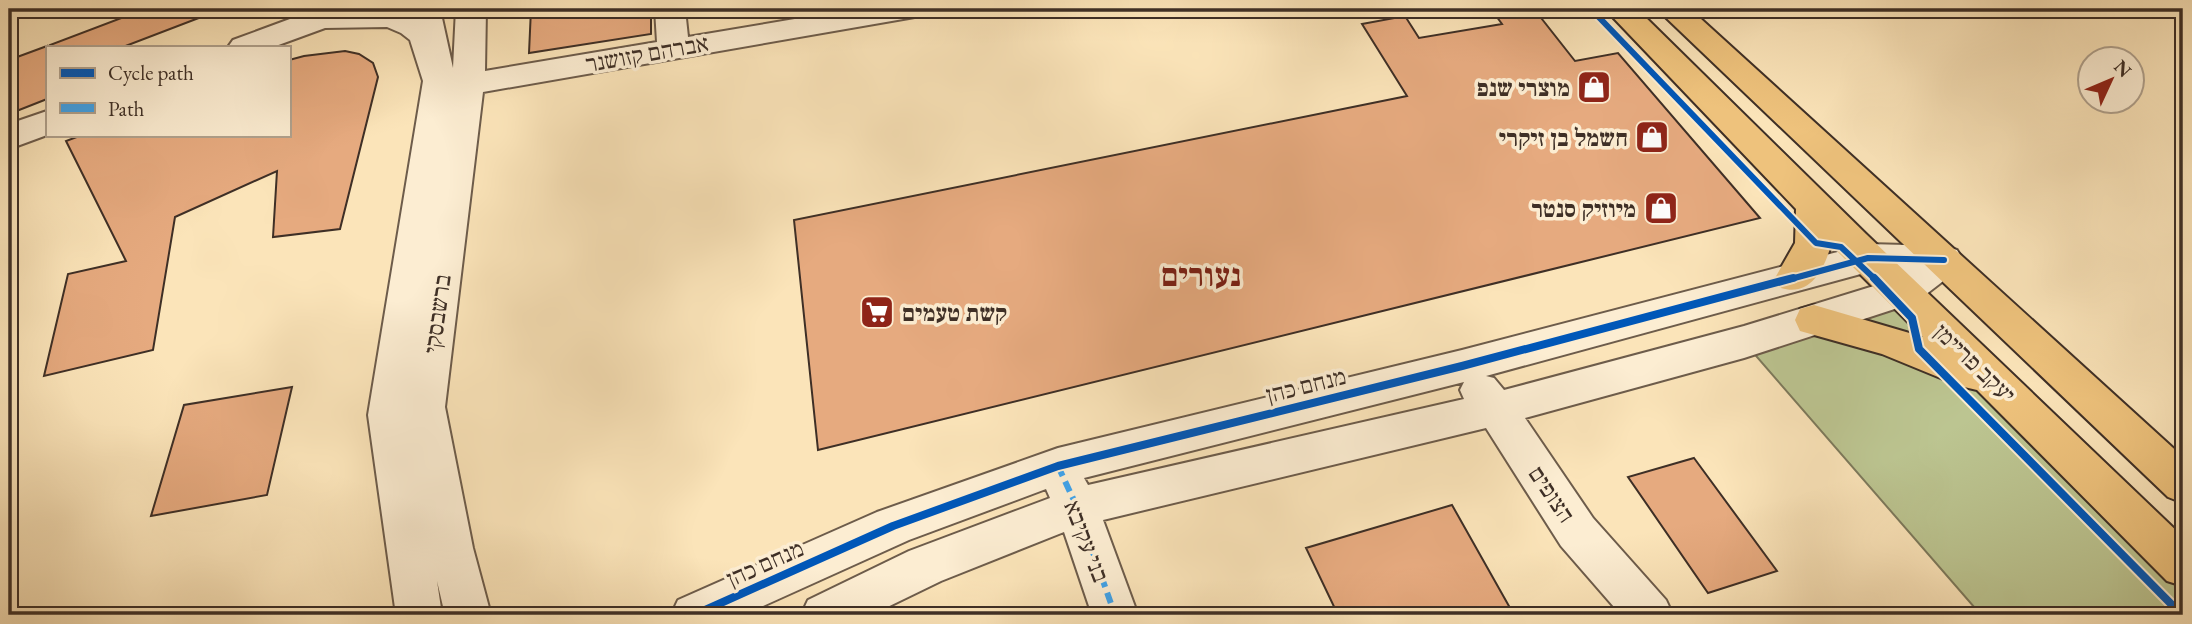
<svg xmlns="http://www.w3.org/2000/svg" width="2192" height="624" viewBox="0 0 2192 624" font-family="'EB Garamond','Frank Ruhl Libre',serif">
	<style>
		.green { fill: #bcc591; stroke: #7d7a5c; stroke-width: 2 }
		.building { fill: #e6aa7f; stroke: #3e2f26; stroke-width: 2 }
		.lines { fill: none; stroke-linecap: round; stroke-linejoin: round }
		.minor-casing { stroke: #6d5c4b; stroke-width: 4 }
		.major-casing { stroke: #3e2f26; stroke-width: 4 }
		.minor { fill: #fcedd2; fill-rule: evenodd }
		.major { fill: #eec27c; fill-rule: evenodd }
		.quiet { stroke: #3fa3eb; stroke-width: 6; stroke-dasharray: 11 6; stroke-linecap: butt }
		.cycleway-far1-casing { stroke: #fcedd2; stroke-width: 10 }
		.cycleway-casing { stroke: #fcedd2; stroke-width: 12 }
		.cycleway-far1 { stroke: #0057b8; stroke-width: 6 }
		.cycleway { stroke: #0057b8; stroke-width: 8 }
		.labels { text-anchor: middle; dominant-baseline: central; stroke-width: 7; stroke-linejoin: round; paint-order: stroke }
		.street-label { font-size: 24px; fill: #3e2f26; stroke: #fcedd2 }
		.poi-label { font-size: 24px; font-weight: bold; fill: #3e2f26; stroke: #fcedd2; text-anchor: end }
		.district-label { font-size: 32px; font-weight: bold; fill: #7a1f14; stroke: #fcedd2 }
	</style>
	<rect width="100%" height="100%" fill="#fbe4b9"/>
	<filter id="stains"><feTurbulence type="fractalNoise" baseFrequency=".00286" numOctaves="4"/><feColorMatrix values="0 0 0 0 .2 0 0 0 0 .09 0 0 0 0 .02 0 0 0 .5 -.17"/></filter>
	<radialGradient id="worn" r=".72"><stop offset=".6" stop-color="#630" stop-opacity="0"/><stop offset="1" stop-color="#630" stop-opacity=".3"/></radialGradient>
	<path class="green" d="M1903,292L2183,566V615H1981L1744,342Z"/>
	<path class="building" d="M145,9L217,11L123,47H51L50,45Z
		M531,9H651V34L529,53Z
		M1491,9H1534L1575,61L1618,53L1760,218L818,450L794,220L1407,96L1362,24L1405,16L1419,38L1502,24Z
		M47,46V99L9,114V60Z
		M345,51L359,54L373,63L378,77L340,229L273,237L277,171L175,217L153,350L44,376L68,274L126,261L66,141L82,135H289V60L304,56Z
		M292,387L267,495L151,516L184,405Z
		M1694,458L1777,571L1708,593L1628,477Z
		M1452,505L1514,615H1338L1306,548Z"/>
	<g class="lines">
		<g class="minor-casing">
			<path id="minor" d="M317,9H392L410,13V9H440L453,68L456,9H486L485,71L657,42L655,9H685L688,37L854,9H924L920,16L909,18L483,92L445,407L473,548L491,615H445L437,581L442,615H396L368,415L423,81L410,40L401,33L387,27L325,28L273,47H228L233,40Z
				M47,111V135L9,149V124Z
				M1868,244L1944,246L1957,250L1963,260L1957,270L1947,273L1942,282L1916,302L1744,358L1525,418L1593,518L1666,600L1673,615H1621L1561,546L1486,428L1103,520L1138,615H1092L1064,532L941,581L871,615H801L808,600L909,551L1050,498L1046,489L909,540L743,615H671L678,600L877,512L1058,448L1462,350ZM1868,272L1901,273L1890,281L1744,326L1504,390L1494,378L1486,376ZM1464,382L1460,390L1464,399L1088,485L1084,478Z"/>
		</g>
		<g class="major-casing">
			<path id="major" d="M1605,9H1637L1866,234L2183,537V586L2167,581L1977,390L1960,386L1882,354L1800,331L1795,320L1800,309L1814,305L1923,337L1831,245C1824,270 1810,297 1781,288L1775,278L1795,243L1796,209Z
				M1657,9H1690L2183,457V503L2168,497Z"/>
		</g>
		<use href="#minor" class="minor"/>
		<use href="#major" class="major"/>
		<path class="quiet" d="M1058,466L1077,507L1115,615"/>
		<g class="cycleway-far1-casing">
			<path id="cycleway-far1" d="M1591,9L1816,243L1841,247L1876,280
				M1787,280L1868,258L1944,260"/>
		</g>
		<g class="cycleway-casing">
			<path id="cycleway" d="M1874,278L1912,318L1919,349L2182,615
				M694,615L893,526L1058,466L1462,366L1793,278"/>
		</g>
		<use href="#cycleway-far1" class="cycleway-far1"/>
		<use href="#cycleway" class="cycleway"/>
	</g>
	<defs>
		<g id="shop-square" transform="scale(1.75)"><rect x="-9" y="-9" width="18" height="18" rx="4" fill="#8f2418" stroke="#fcedd2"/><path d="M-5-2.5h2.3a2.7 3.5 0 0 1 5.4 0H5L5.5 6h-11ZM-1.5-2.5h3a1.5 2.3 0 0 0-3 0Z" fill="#fff"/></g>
		<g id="supermarket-square" transform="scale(1.75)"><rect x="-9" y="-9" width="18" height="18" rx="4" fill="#8f2418" stroke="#fcedd2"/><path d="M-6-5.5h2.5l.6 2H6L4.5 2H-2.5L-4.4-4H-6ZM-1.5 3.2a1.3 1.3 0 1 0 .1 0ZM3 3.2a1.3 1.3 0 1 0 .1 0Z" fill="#fff"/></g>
	</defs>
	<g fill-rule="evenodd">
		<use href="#shop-square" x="1594" y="87"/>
		<use href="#shop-square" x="1652" y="137"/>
		<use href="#shop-square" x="1661" y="208"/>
		<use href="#supermarket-square" x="877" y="312"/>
	</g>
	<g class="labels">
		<g class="street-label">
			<text transform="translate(647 53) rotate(-10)">אברהם קזושנר</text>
			<text transform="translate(437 314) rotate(-82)">ברשבסקי</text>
			<text transform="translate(1975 363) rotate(44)">יעקב פריימן</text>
			<text transform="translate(1306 385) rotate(-14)">מנחם כהן</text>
			<text transform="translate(1552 494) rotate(56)">הצופים</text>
			<text transform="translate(1087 541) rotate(69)">בני עקיבא</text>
			<text transform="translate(765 563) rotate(-24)">מנחם כהן</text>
		</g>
		<g class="poi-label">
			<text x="1570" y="87">מוצרי שנפ</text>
			<text x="1628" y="137">חשמל בן זיקרי</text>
			<text x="1636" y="208">מיוזיק סנטר</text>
			<text x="902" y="312" text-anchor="start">קשת טעמים</text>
		</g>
		<g class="district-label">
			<text x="1201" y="275">נעורים</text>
		</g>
	</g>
	<rect width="2192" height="624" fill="none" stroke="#fbe4b9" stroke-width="35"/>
	<rect x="10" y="10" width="2171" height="603" fill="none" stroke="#3e2f26" stroke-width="3.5"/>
	<rect x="18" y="18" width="2157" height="589" fill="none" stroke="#3e2f26" stroke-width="2"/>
	<rect x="46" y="46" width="245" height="91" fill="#fcedd2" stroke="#b0a18d" stroke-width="2"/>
	<rect x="60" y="68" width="35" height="10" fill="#0057b8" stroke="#b0a18d" stroke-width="2"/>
	<text x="108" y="80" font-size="21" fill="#3e2f26">Cycle path</text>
	<rect x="60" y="103" width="35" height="10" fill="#3fa3eb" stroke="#b0a18d" stroke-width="2"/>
	<text x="108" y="116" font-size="21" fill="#3e2f26">Path</text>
	<g transform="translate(2111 80) rotate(46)"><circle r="33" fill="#fcedd2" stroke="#b0a18d" stroke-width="2"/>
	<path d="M0-5L12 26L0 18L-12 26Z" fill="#8f2418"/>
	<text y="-10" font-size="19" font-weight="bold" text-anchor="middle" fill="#3e2f26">N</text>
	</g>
	<rect width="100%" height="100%" filter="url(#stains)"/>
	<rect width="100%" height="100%" fill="url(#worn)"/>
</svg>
